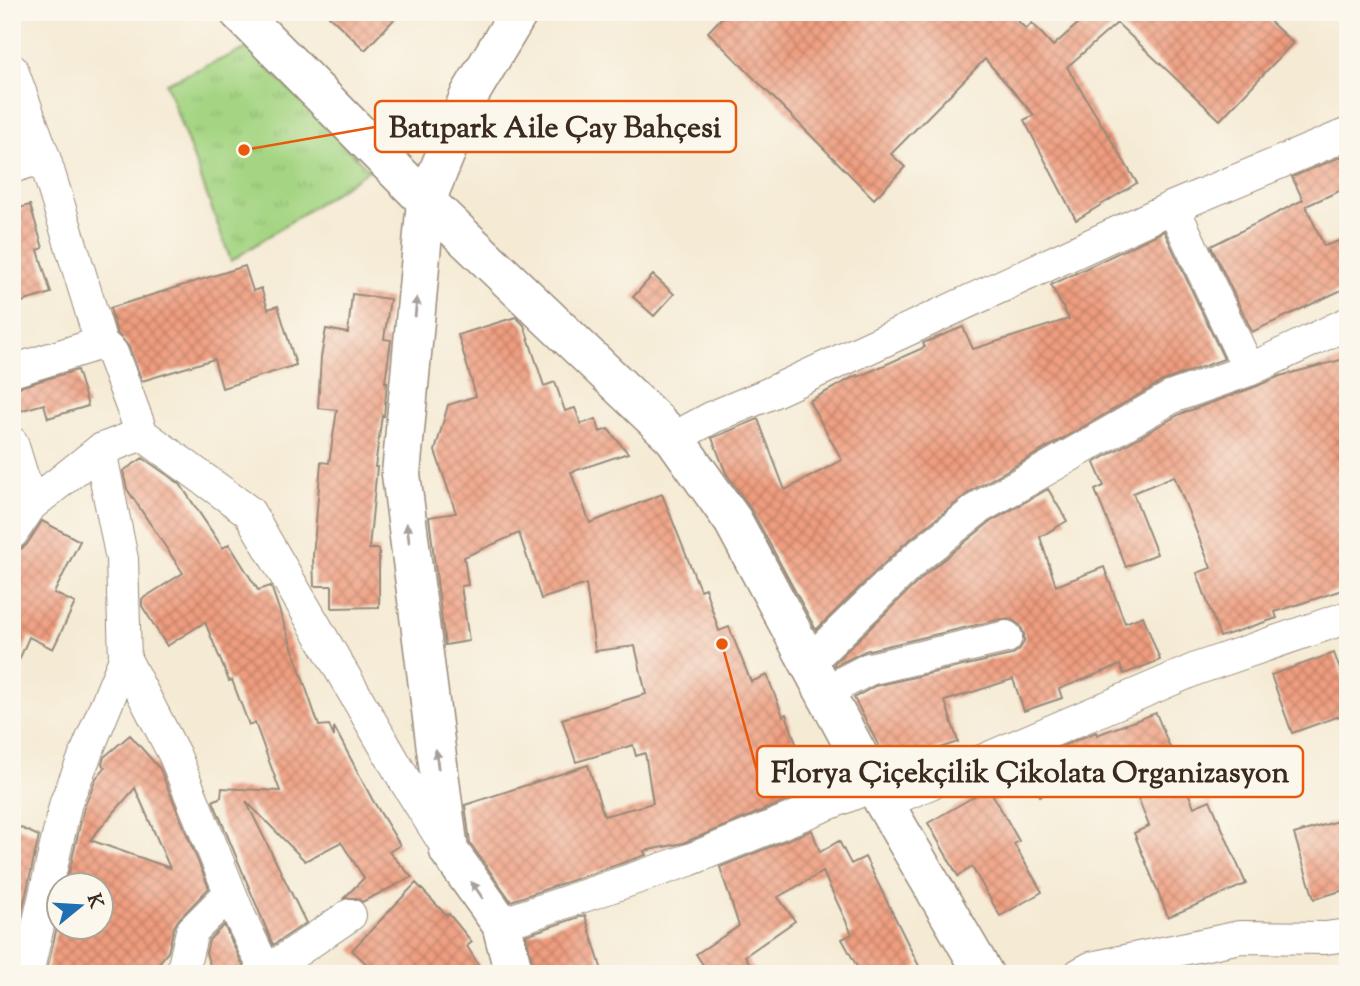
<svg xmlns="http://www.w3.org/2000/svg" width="1360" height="986" viewBox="0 0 1360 986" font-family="'Sorts Mill Goudy',serif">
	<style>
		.park { fill: url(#park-tufts); stroke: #708050; stroke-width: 2 }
		.building { fill: url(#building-cross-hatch); fill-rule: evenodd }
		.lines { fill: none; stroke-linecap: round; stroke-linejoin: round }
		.street-casing { stroke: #988a7a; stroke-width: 34 }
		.secondary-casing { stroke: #988a7a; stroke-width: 41 }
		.street { stroke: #fff; stroke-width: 32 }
		.secondary { stroke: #fff; stroke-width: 38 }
		.oneway { fill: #a79f9a }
		.leader { fill: none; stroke: #e8590c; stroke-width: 2.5 }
		.callout-dot { fill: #e8590c; stroke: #fbf7ec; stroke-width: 2.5 }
		.callout { fill: #fbf7ec; stroke: #e8590c; stroke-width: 2.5 }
		.callout-label { font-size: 30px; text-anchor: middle; font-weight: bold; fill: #3b2a1e }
	</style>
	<defs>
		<pattern id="park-tufts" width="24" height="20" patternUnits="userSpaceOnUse" patternTransform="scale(1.75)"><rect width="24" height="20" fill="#a5d583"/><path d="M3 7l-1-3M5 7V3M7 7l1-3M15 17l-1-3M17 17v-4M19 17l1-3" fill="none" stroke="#8fb771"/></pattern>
		<pattern id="building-cross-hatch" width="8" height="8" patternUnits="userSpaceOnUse" patternTransform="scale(1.75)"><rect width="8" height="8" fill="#ef9d7f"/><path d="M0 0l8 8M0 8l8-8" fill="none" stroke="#c38067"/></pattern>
	</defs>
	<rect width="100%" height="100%" fill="#fbf7ec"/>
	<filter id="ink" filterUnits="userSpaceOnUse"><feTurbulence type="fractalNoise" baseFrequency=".0143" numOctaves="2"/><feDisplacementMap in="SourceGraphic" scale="14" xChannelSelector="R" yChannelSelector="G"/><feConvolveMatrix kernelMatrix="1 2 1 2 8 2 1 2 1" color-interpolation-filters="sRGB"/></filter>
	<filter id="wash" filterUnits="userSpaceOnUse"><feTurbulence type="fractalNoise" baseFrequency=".00686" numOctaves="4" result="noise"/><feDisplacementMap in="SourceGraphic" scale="28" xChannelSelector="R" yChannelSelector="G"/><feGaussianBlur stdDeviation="1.57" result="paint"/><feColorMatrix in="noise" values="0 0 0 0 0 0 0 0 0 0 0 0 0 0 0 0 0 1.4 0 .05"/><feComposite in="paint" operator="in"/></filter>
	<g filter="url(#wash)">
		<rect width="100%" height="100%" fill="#f5ebd5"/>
		<path class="park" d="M248,48L369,170L231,261L166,83Z"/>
		<g id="blocks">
			<path class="building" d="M325,12H401L365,50Z
				M727,12H1009L1026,29L1032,23L1053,46L1091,12H1260L1293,43L1220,120L1117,23L1067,67L1137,183L1076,220L1024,120L1034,115L985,59L891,154L905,167L874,199L708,32Z
				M1348,154V187L1306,206L1324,246L1348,238V287L1252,332L1211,246L1303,200L1292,177Z
				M30,205L43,248L38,250L51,293L12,305V210Z
				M1164,231L1224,359L1163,381L971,491L903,545L816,630L752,511L726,473L712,438L758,419L785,490L842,460L809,401L857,375L858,377L925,347L923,343L963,327L973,349L1069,319L1051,285Z
				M245,266L253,291L261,288L268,309L278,306L296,365L222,388L214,359L142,381L129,347L117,333L110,308Z
				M653,275L674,294L654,316L633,297Z
				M352,294L390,299L384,339L391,340L385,382H387L384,416L382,415L375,467H377L369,549H379V607L332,608V586H314L313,557L321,462L329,463L337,410L318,408L321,357L326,329L348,333Z
				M516,317L524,325L544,386L555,382L565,411L575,408L581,424L596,419L600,432L608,429L628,453L571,472L590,523L662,494L700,590L705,588L719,631L729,627L751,682L767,675L783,716L786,714L802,761L828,751L838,780L683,843L644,851L646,855L511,901L470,843L465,805L588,765L604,816L653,803L645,753L636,756L633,745L576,762L562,719L646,694L635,646L595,651L586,584L541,599L519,533L464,557L468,585L461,586L469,641L445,645L429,517L456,513L435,451L448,405L476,396L458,335Z
				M1348,358V588L1275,612L1277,618L1220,637L1197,573L1211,568L1174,476L1133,493L1157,554L1126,567L1095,490L1104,486L1094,463L1180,414L1255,387L1280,376Z
				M77,370L88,406L48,418L44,404L12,413V389Z
				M143,458L180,484L223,548L229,544L258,590L271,586L319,726L329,725L334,737V727L372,799L400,845L389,852L412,877L362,902L357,898H344L364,878L341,842L305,861L246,801L306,923L273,945L213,801L221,797L222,788L280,791L255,723L249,725L232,680L229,681L205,622L167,646L142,606V599L183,573L127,489L123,471Z
				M1048,489L1067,521L1040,537L1056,586L1104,567L1125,623L1143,616L1160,660L1124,674L1120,665L1059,689L1062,698L1024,711L1013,679L945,701L958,742L889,766L854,698L875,686L1011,655L1019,650L1024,642V634L1020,625L1012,620L1002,619L865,651L835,666L834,663L928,572L990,522Z
				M42,521L80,541L54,593L75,603L53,649L29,637L12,676V551L21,549L27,544Z
				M1334,653L1348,691V713L1292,733L1271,675Z
				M1156,713L1194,807L1210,800L1246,884L1168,917L1134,833L1149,826L1126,767L1040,796L1029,761L1061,750L1060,747L1096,732L1097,735Z
				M130,735L160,769L209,888L179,919L174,927L168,952L150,974H46L60,914V927H102V885H66L84,808L96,778L105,768L102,764L104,757ZM135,788L170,868L90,840Z
				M989,788L1019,841L1014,844L1042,892L1000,916L972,867L958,876L928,823Z
				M1348,818V889L1314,899L1294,834Z
				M12,824L39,836L12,956Z
				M812,830L820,852L839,841L851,864L865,857L919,966L905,974H861L842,939L852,934L823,872L778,897L795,921L745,956L757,974H709L696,954L739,926L720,867Z
				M416,883L447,916L449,914L472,942L467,946L484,974H377L352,950Z
				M585,915L603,974H535L526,935Z
				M224,925L247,974H213L206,953L209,940Z"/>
		</g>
	</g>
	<g filter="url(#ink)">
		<use href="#blocks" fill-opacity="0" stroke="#988a7a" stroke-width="2"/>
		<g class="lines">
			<g class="street-casing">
				<path id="street" d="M12,70L44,157L101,343L112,353L142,434L249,512L407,784L448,849
					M12,167L44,157
					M1173,207L1249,370
					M12,371L101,343
					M674,438L713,417L766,395L1173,207L1348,134
					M12,443L31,505
					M12,533L31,505L100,450
					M125,659L175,756L240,917L267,974
					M809,662L916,558L980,507L1172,397L1249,370L1348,323
					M825,692L869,669L1006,637
					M884,803L1196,669L1348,617
					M501,924L689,860L875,785
					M266,972L350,915
					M27,974L66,802L125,659L122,559L100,450L142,434
					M182,974L192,931L230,893
					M1080,974L1091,968L1240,937L1325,938L1348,935"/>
			</g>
			<g class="secondary-casing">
				<path id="secondary" d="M239,12L426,201L674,438L733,521L884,803L984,974
					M514,974L501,924L449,851L401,474L426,201L470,94L519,12"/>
			</g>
			<use href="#street" class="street"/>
			<use href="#secondary" class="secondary"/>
		</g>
		<defs><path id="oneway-solid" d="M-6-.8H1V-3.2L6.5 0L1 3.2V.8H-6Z" transform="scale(1.75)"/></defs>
		<g class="oneway">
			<use href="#oneway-solid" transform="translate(416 307) rotate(-85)"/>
			<use href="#oneway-solid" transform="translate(408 533) rotate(-97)"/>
			<use href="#oneway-solid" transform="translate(437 759) rotate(-97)"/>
			<use href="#oneway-solid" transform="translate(477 890) rotate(-125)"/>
		</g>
	</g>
	<path class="leader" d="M244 150L375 127M722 644L757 771"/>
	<g class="callout-dot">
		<circle cx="244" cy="150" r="7"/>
		<circle cx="722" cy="644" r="7"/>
	</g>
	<g class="callout">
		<rect x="375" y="101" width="361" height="51" rx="7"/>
		<rect x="757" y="746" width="546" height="51" rx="7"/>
	</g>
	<g class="callout-label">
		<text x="555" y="137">Batıpark Aile Çay Bahçesi</text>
		<text x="1030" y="782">Florya Çiçekçilik Çikolata Organizasyon</text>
	</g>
	<rect width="1360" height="986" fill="none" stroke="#fbf7ec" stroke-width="42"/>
	<g transform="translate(80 906) rotate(72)"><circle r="33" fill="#fbf7ec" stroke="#aea59a" stroke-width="2"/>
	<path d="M0-5L12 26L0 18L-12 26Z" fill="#1f6fb2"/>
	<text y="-10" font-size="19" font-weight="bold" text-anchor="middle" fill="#3b2a1e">K</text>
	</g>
</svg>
